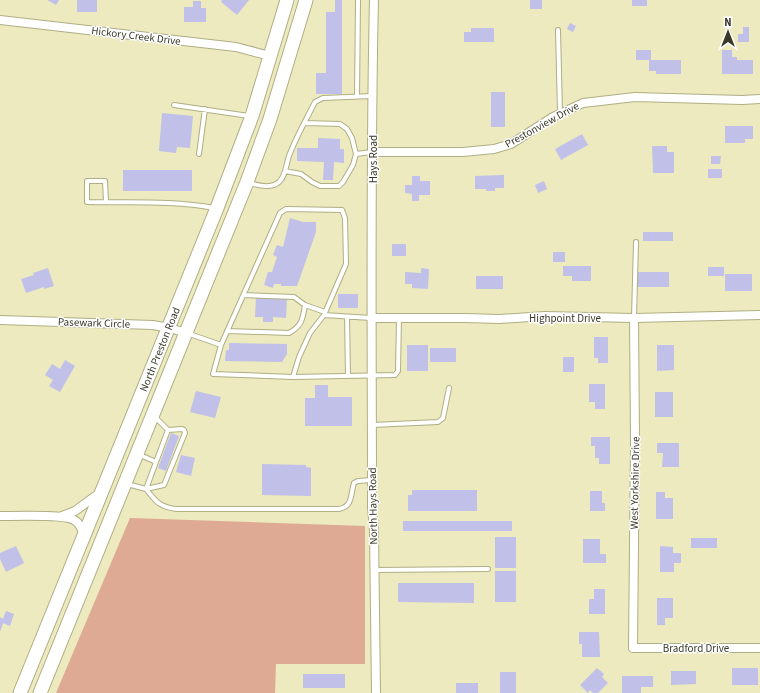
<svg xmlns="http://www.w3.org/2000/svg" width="760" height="693" viewBox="0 0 760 693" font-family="'Source Sans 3',sans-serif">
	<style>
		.green { fill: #deaa93 }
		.building { fill: #c0c0e9 }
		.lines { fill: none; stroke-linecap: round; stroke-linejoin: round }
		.service-casing { stroke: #b0ae84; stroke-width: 6 }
		.minor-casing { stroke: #b0ae84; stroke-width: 10 }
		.primary-casing { stroke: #b0ae84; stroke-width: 15 }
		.service { stroke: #fff; stroke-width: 4 }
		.minor { stroke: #fff; stroke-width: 8 }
		.primary { stroke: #fff; stroke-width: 13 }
		.labels { text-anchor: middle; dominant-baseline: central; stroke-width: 3; stroke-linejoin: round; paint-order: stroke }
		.street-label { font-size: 11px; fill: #3a3928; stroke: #fff }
	</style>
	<rect width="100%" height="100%" fill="#eceabe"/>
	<path class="green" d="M130,518L365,526V664H276L275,693H56Z"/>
	<path class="building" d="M47,0H59L56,5Z
		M77,0H97V12H77Z
		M222,0H249L237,15L221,2Z
		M335,0H342V94H316V73H326V12H335Z
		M530,0H542V9H530Z
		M632,0H647V6H632Z
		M193,1H201V8H206V22H184V7H193Z
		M570,23L576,26L573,32L567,29Z
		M743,27H749V42H738V34H743Z
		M471,28H494V42H464V32H471Z
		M636,50H651V60H681V74H656V71H649V60H636Z
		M722,50H732V57H737V60H753V74H722Z
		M491,92H505V127H491Z
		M162,113L193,116L190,148L177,147L176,153L159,151Z
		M725,126H753V139H745V143H725Z
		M582,134L588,145L561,160L555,149Z
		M318,138L340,139V149H344V163L334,162L333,180H323L324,162L297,161V148H318Z
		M652,146H667V152H674V173H653Z
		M711,156H721L720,164H711Z
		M708,169H722V178H708Z
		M123,170H192V191H123Z
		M504,175V188H495V191H486V189H475V176Z
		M412,176H420V181H430V195H419V201H412V194L405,193V185H412Z
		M544,181L547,189L538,193L535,185Z
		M290,218L303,222H316V232L297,286H281V284H274L273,288L264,285L268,272H272L277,257L273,255L277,245L283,247Z
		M643,232H673V241H643Z
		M392,244H406V256H392Z
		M553,252H565V262H553Z
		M563,266H591V281H572V276H563Z
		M708,267H724V276H708Z
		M48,268L54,286L44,289V287L26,293L21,279L34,275L33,273Z
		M421,268L429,269L428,289L412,288V284H405V272L421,273Z
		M637,272H669V287H637Z
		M725,274H752V291H725Z
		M476,276H503V289H476Z
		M338,294H358V308H338Z
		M256,297L287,298L286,318L273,317V322H263V317H255Z
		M594,337H608V363H598V358H594Z
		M229,343L287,344V354L282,362L225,361L226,350H229Z
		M407,345H428V371H407Z
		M657,345H674V370L657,371Z
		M430,348H456V362H430Z
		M563,357H574V372H563Z
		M65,360L75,366L60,392L49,386L53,380L45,375L52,364L60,369Z
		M589,384H605V409H595V402H589Z
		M315,385H328V397H352V426H305V398H315Z
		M196,391L221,397L215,418L190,412Z
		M655,392H673V417H655Z
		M171,433L179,436L166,471L158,468Z
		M591,437H610V464H599V458H595V446H591Z
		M657,443H679V467H662L663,453H657Z
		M181,455L195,458L191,476L176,472Z
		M262,464L306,465V467L311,468V496L262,495Z
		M412,490H477V511H408V495H412Z
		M590,491H602V503H605V511H590Z
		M656,492H665V498H673V519H656Z
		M403,521H512V531H403Z
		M495,537H516V568H495Z
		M691,538H717V548H691Z
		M583,539H600V554H606V563H583Z
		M16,546L24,563L6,572L0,559V553Z
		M660,546L673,547V553H681V563H674V572H660Z
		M495,571H516V602H495Z
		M398,583H474V603L398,602Z
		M594,589H605V614H589V599H594Z
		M657,598H673V618H665V625H657Z
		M6,611L14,614L10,626L3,623L0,632V617L3,619Z
		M579,632H599L600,657H582V644H579Z
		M597,668L604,674L602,677L608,683L598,693H593L590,690L588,693L580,685Z
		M732,668H758V685H732Z
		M671,671H696V684L671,685Z
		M500,672H516V693H500Z
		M303,674H345V688H303Z
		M622,676H653V687H641V693H622Z
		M456,683H478V693H456Z"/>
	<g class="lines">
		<g class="service-casing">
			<path id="service" d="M558,30L560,113
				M357,96L358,0
				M174,105L249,116
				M199,154L205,109
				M356,154L372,152
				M285,171L301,174L312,182L320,186H339L343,182L353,165L356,154L352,138L347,129L340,124L305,123
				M250,183C259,186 271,189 279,182C286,176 286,164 289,156C296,137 306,120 315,102L323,98L372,96
				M106,202L105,181H87V202C128,203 174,200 214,208
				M244,295L294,297L305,305
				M347,317L348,376
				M634,318L636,242
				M227,331L289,333C302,326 303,318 305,305L325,312
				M187,333L221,345L280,213L286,209L342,210L345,218L346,264L324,315L371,318
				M221,345L213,374L293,377L299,357L310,333L324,315
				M293,377L395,375L398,371L399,318
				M372,425L438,422L443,418L449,388
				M168,430L182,429L184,430L185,433L164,485L146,489C156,502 160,507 176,509H339C353,506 350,496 354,483L358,481L372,480
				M138,454L156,462
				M127,484L146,489L168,430L155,417
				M375,570L488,569"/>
		</g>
		<g class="minor-casing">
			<path id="minor" d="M374,0C370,169 372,338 372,507L374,530L376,693
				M0,20L236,47L270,56
				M373,152H463L494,149L511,144L553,117L583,103L635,97L742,100L760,99
				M371,318H465L499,319L545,316L634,318L760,315
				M634,318L635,442L633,648H760
				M0,320L153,325L169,328L187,333
				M0,516C14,516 65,514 74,520C80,523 82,529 84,535
				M62,516L75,511L101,492"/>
		</g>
		<g class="primary-casing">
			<g id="primary">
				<path id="s1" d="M20,693L217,208L252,116L287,0"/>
				<path d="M40,693L247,182L270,119L306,0"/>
			</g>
		</g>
		<use href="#service" class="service"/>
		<use href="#minor" class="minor"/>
		<use href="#primary" class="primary"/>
	</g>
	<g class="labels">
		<g class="street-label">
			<text transform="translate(136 36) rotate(7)">Hickory Creek Drive</text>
			<text transform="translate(542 125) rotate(-29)">Prestonview Drive</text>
			<text transform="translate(373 159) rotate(-90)">Hays Road</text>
			<text x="565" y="318">Highpoint Drive</text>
			<text transform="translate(94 323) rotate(2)">Pasewark Circle</text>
			<text stroke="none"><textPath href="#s1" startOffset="371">North Preston Road</textPath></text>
			<text transform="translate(635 483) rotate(-89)">West Yorkshire Drive</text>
			<text transform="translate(373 506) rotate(-91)">North Hays Road</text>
			<text x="696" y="648">Bradford Drive</text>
		</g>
	</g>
	<g transform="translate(728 32)" stroke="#ffffff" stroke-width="3" paint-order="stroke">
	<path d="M0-3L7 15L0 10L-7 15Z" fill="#3a3928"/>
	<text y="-6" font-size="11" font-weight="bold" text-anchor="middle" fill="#3a3928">N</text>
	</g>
</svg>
